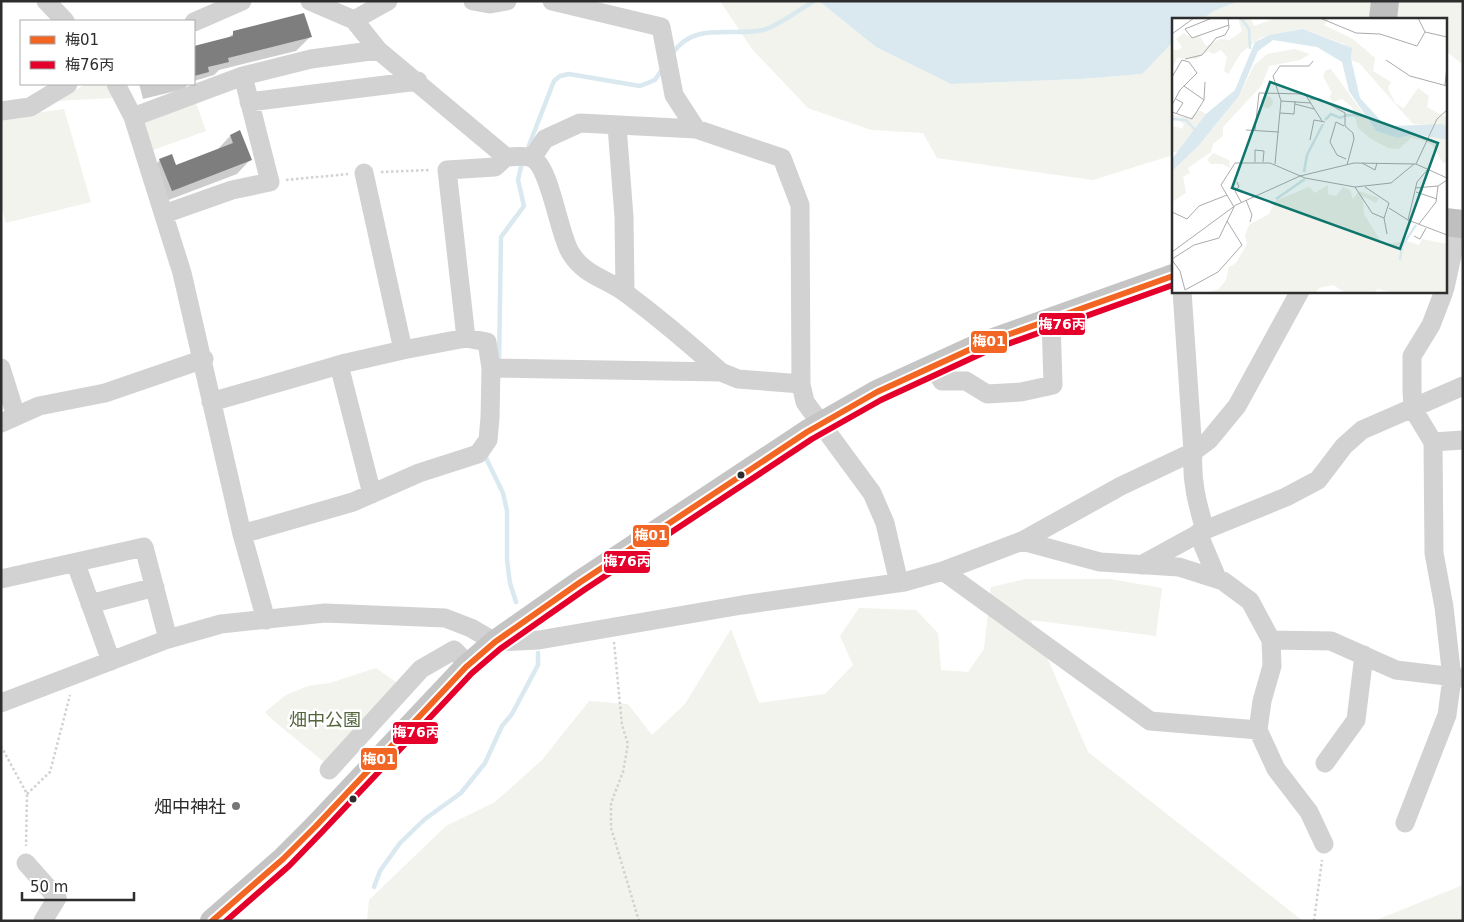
<svg xmlns="http://www.w3.org/2000/svg" width="1464" height="922" viewBox="0 0 1464 922" font-family="'DejaVu Sans','Noto Sans JP',sans-serif">
	<style>
		.green { fill: #f1f3ec }
		.water { fill: #d9e9ef }
		.shadow { fill: #0003 }
		.lines { fill: none; stroke-linecap: round; stroke-linejoin: round }
		.stream { stroke: #d9e9ef; stroke-width: 4.5 }
		.building { fill: #7e7e7e }
		.path { stroke: #d2d2d2; stroke-width: 2.5; stroke-dasharray: 2.5 2.5; stroke-linecap: butt }
		.minor { stroke: #d2d2d2; stroke-width: 19 }
		.major { stroke: #c5c5c5; stroke-width: 24 }
		.highway { stroke: #bfbfbf; stroke-width: 28 }
		.bus-1-casing { stroke: #fff; stroke-width: 10 }
		.bus-2-casing { stroke: #fff; stroke-width: 10 }
		.bus-1 { stroke: #f26522; stroke-width: 6 }
		.bus-2 { stroke: #e4002b; stroke-width: 6 }
		.bus-dot { fill: #2d2d2d; stroke: #fff; stroke-width: 2 }
		.poi-dot { fill: #767676; stroke: #fff; stroke-width: 2 }
		.labels { text-anchor: middle; dominant-baseline: central; stroke-width: 5; stroke-linejoin: round; paint-order: stroke }
		.park-label { font-size: 18px; fill: #55653e; stroke: #fff }
		.poi-label { font-size: 18px; fill: #2d2d2d; stroke: #fff; text-anchor: end }
		.inset-river { fill: none; stroke: #d9e9ef; stroke-width: 2.5 }
		.inset-road { fill: none; stroke: #ababab; stroke-width: 1 }
		.view { fill: #0f766e; fill-opacity: 0.15; stroke: #0f766e; stroke-width: 2.5 }
		.inset-edge { fill: none; stroke: #2d2d2d; stroke-width: 2.5 }
		.line-badge { stroke: #fff; stroke-width: 2 }
		.badge-label { font-size: 14px; text-anchor: middle; font-weight: bold; fill: #fff }
	</style>
	<rect width="100%" height="100%" fill="#fff"/>
	<path class="green" d="M720,1H819L876,47L951,84L1081,79L1141,74L1173,42V155L1093,180L937,158L923,133L871,130L808,108L752,49Z
		M1239,1H1463V65L1445,50V19H1202L1214,11Z
		M86,84H107L113,98L56,101Z
		M195,100L206,131L153,150L142,119Z
		M64,109L91,202L6,223L1,205V118Z
		M1026,579H1110L1162,588L1156,636L1031,620L1088,752L1303,921H367L369,900L446,826L495,802L542,760L589,701L628,704L652,735L685,704L731,629L759,703L825,694L853,665L840,636L859,608L916,610L938,633L941,670L968,672L984,649L991,587Z
		M376,668L403,687L329,766L275,722L265,712L286,695L308,686L330,683Z
		M1463,885V921H1374Z"/>
	<path class="water" d="M819,1H1239L1214,11L1202,19H1173V42L1142,74L1081,79L951,84L876,47Z"/>
	<path class="shadow" d="M234,33L310,37L296,51L219,70L214,75L194,81V51L228,38Z
		M139,84H188L184,89L143,99Z
		M230,136L250,160L237,174L158,204L146,174L160,160L176,167L217,150Z"/>
	<g class="lines">
		<path class="stream" d="M673,53C694,21 732,37 763,30C778,26 800,9 814,1
			M526,153L554,81L560,76L569,74L640,86L655,80L663,68
			M499,363L501,237L524,206L518,180L522,162
			M487,454L486,458L503,493L507,511V560L510,583L516,602
			M374,887L380,871L400,843L425,819L461,793L485,763L502,726L512,714L538,665V653"/>
	</g>
	<path class="building" d="M304,13L312,37L228,58L229,62L208,67L209,72L194,76V46L233,36V31Z
		M240,130L252,160L172,191L159,159L172,154L176,165L233,143L230,135Z"/>
	<g class="lines">
		<path class="path" d="M381,172L430,170
			M286,180L348,174
			M614,642L622,725L628,744L623,772L611,803V828L639,921
			M1,746L27,794L26,846
			M27,794L50,772L70,695
			M1314,921L1322,860"/>
		<path class="minor" d="M46,1L65,21
			M310,1L354,20L378,50L506,157C513,157 526,155 532,158C550,166 558,231 570,252C585,277 607,278 627,294C659,318 691,345 721,372L738,379L801,384
			M473,1L490,4L507,1
			M552,1L661,27L674,95L696,129L782,158L800,205L801,384L805,402L872,493L885,523L899,583
			M354,20L388,1
			M194,22L242,1
			M116,84L133,117L182,273L242,534L266,620
			M249,102L418,81
			M1,111L30,107L68,84
			M133,117L243,76L311,59L378,50
			M617,126L624,217L625,292
			M532,158L545,139L580,123L696,129
			M364,173L403,350
			M164,214L232,190L270,182L243,76
			M1445,288L1459,223
			M1182,291L1193,452C1191,480 1197,503 1205,530
			M466,338L447,170L495,167L506,157
			M339,365L372,494
			M932,365L942,381H966L987,394L1021,392L1053,385L1051,319
			M1,368L16,416
			M491,368L721,372
			M211,402L346,363L403,350L466,338L487,342L491,368L490,418L488,440L478,454L419,473L353,502L242,534
			M1,423L39,406L105,393L204,359
			M1433,442L1463,440
			M1198,533L1217,578
			M1022,541L1100,562L1179,567L1223,581L1250,601L1271,640L1272,666L1262,701L1258,730L1276,769L1309,812L1324,844
			M76,564L111,661
			M1141,565L1205,530L1286,497L1318,480L1344,446L1362,430L1463,386
			M943,571L1150,721L1258,730
			M1,579L144,547L168,639
			M90,604L155,587
			M1271,640L1331,641L1396,670L1463,678
			M1,703L168,639L221,624L325,613L445,618L471,628L495,642L539,640L742,605L904,582L943,571L1022,541L1121,486L1193,452L1209,440L1237,406L1300,291
			M1325,763L1356,720L1364,655
			M329,770L421,669L454,650L469,665
			M1405,823L1447,715L1452,678L1444,607L1434,553L1433,442L1413,409L1412,390V356L1431,325L1444,291
			M26,863L57,898L43,921"/>
		<path class="major" d="M212,921L283,859L316,826L466,667L495,642L579,583L807,432L877,392L982,344L1173,276"/>
		<path class="highway" d="M1383,19L1385,1
			M1445,222L1463,224"/>
		<g class="bus-1-casing">
			<path id="bus-1" d="M212,921L283,859L316,826L466,667L495,642L579,583L807,432L877,392L982,344L1173,276"/>
		</g>
		<g class="bus-2-casing">
			<path id="bus-2" d="M226,921L289,866L322,832L472,673L500,649L584,590L812,439L881,400L985,352L1173,285"/>
		</g>
		<use href="#bus-1" class="bus-1"/>
		<use href="#bus-2" class="bus-2"/>
	</g>
	<g class="bus-dot">
		<circle cx="741" cy="475" r="4.5"/>
		<circle cx="353" cy="799" r="4.5"/>
	</g>
	<circle class="poi-dot" cx="236" cy="806" r="5"/>
	<g class="labels">
		<g class="park-label">
			<text x="325" y="719">畑中公園</text>
		</g>
		<g class="poi-label">
			<text x="226" y="806">畑中神社</text>
		</g>
	</g>
	<g transform="translate(1172 18)">
		<rect width="275" height="275" fill="#fff"/>
		<path d="M66,0H79L82,8L104,0H158L152,7L181,21L203,40L201,53L219,64L216,70L223,85L232,90L246,70L257,78L255,89L275,100V108L241,106L187,45L179,42L180,34L172,26L131,11L88,20L69,35L56,56L52,53L55,39L49,32L41,36L36,33L25,41L5,40L0,51V32H6L10,29L4,21L12,15L20,21L27,17L34,28L48,21L58,22L70,13ZM123,31L138,36L128,42L97,48L90,67L51,109V118L41,126L39,134L16,150L18,155L11,159L14,175L0,184V153L42,109L67,78L82,47L95,36ZM159,51L204,113L226,120L243,116L275,122V144L271,145L260,127L250,122L239,120L227,131L216,130L199,121L186,110L180,89L170,81L161,84L157,79L160,75L151,58L154,52ZM89 84a6 6 0 1 1 12 0a6 6 0 1 1-12 0ZM27,92L34,96L7,134H0V113L2,108L10,111L12,106L5,101L0,103V97L17,100ZM41,135L57,142L58,150L50,146H39L35,142ZM156,167V176L164,178L171,169L178,172L181,181L187,173L207,180L204,185L191,178L192,196L211,227L235,223L247,227L250,221L275,226V275H221L206,271L201,275H174L161,267L147,270L143,275H32L47,271L54,262L57,249L64,245L75,226L73,217L77,207L97,196L103,183L137,169L143,175Z" fill="#f1f3ec"/>
		<path d="M131,11L180,30L179,41L188,80L211,105L221,108L270,106L275,108V122L243,116L226,120L204,113L177,73L170,44L145,29L101,22L86,33L67,78L27,127L0,153V141L34,96L63,72L83,24L98,17Z" fill="#d9e9ef"/>
		<path class="inset-river" d="M69,0L77,11L78,31M0,101L14,102L24,113M153,102L159,96L168,100L175,97L194,98M132,154L135,137L151,106M104,181L133,161M228,242L230,228L244,207"/>
		<path class="inset-road" d="M148,0L184,15L208,16L245,28L253,14L275,19M246,0L253,14M13,11L20,20L57,7M13,11L40,0M0,16L22,0M13,41L30,37L44,20L53,17L57,10L56,0M214,42L238,58L275,68M0,59L10,42L17,44L25,55L8,72L0,87M273,67L275,48M12,68L32,82M138,81H148L173,95V108L181,115L182,121L175,147M109,83L139,85M123,86L142,91M275,92L265,101L244,146L275,160M0,94L20,101L32,82L33,64M108,95L122,96L123,83M4,96L11,85L4,81M172,108L164,104L158,124L165,137L174,141M74,112L107,114M83,112L87,75L133,76L150,103M138,122L142,102L153,104M83,144V132L92,133L91,144M190,145L203,152L205,145M103,146L109,83L101,58L108,48H137L141,43M65,164L67,169L63,173L69,184M183,169L200,195L212,200M193,169L217,185L212,200L215,216M243,170L266,168L275,162M244,174L265,181M74,182L80,197L78,204M217,190L236,202L275,217M0,194L15,201L27,188L55,177M236,202L245,164L256,151M247,206L264,184L266,168M242,218L248,221L254,210M0,234L64,187L128,158L182,145L244,146M0,241L22,227L47,220L62,189L49,167L63,145H98L133,160L183,169L219,165L242,146M0,242L8,253L13,272L46,254L70,227L55,203"/>
		<path class="view" d="M98,64L266,125L228,231L60,170Z"/>
		<rect width="275" height="275" class="inset-edge"/>
	</g>
	<g class="line-badge">
		<rect x="1038" y="312" width="48" height="24" rx="5" fill="#e4002b"/>
		<rect x="970" y="330" width="38" height="24" rx="5" fill="#f26522"/>
		<rect x="632" y="524" width="38" height="24" rx="5" fill="#f26522"/>
		<rect x="603" y="550" width="48" height="24" rx="5" fill="#e4002b"/>
		<rect x="392" y="721" width="47" height="24" rx="5" fill="#e4002b"/>
		<rect x="360" y="747" width="38" height="24" rx="5" fill="#f26522"/>
	</g>
	<g class="badge-label">
		<text x="1062" y="329">梅76丙</text>
		<text x="989" y="346">梅01</text>
		<text x="651" y="540">梅01</text>
		<text x="627" y="566">梅76丙</text>
		<text x="416" y="737">梅76丙</text>
		<text x="379" y="764">梅01</text>
	</g>
	<rect width="1464" height="922" fill="none" stroke="#2d2d2d" stroke-width="5"/>
	<rect x="20" y="20" width="175" height="65" fill="#ffffff" stroke="#ababab"/>
	<rect x="30" y="36" width="25" height="8" fill="#f26522" stroke="#ababab"/>
	<text x="65" y="45" font-size="15" fill="#2d2d2d">梅01</text>
	<rect x="30" y="61" width="25" height="8" fill="#e4002b" stroke="#ababab"/>
	<text x="65" y="70" font-size="15" fill="#2d2d2d">梅76丙</text>
	<path d="M22 892v8h112v-8" fill="none" stroke="#2d2d2d" stroke-width="2.5"/>
	<text x="30" y="892" font-size="15" fill="#2d2d2d" stroke="#ffffff" stroke-width="4" paint-order="stroke">50 m</text>
</svg>
